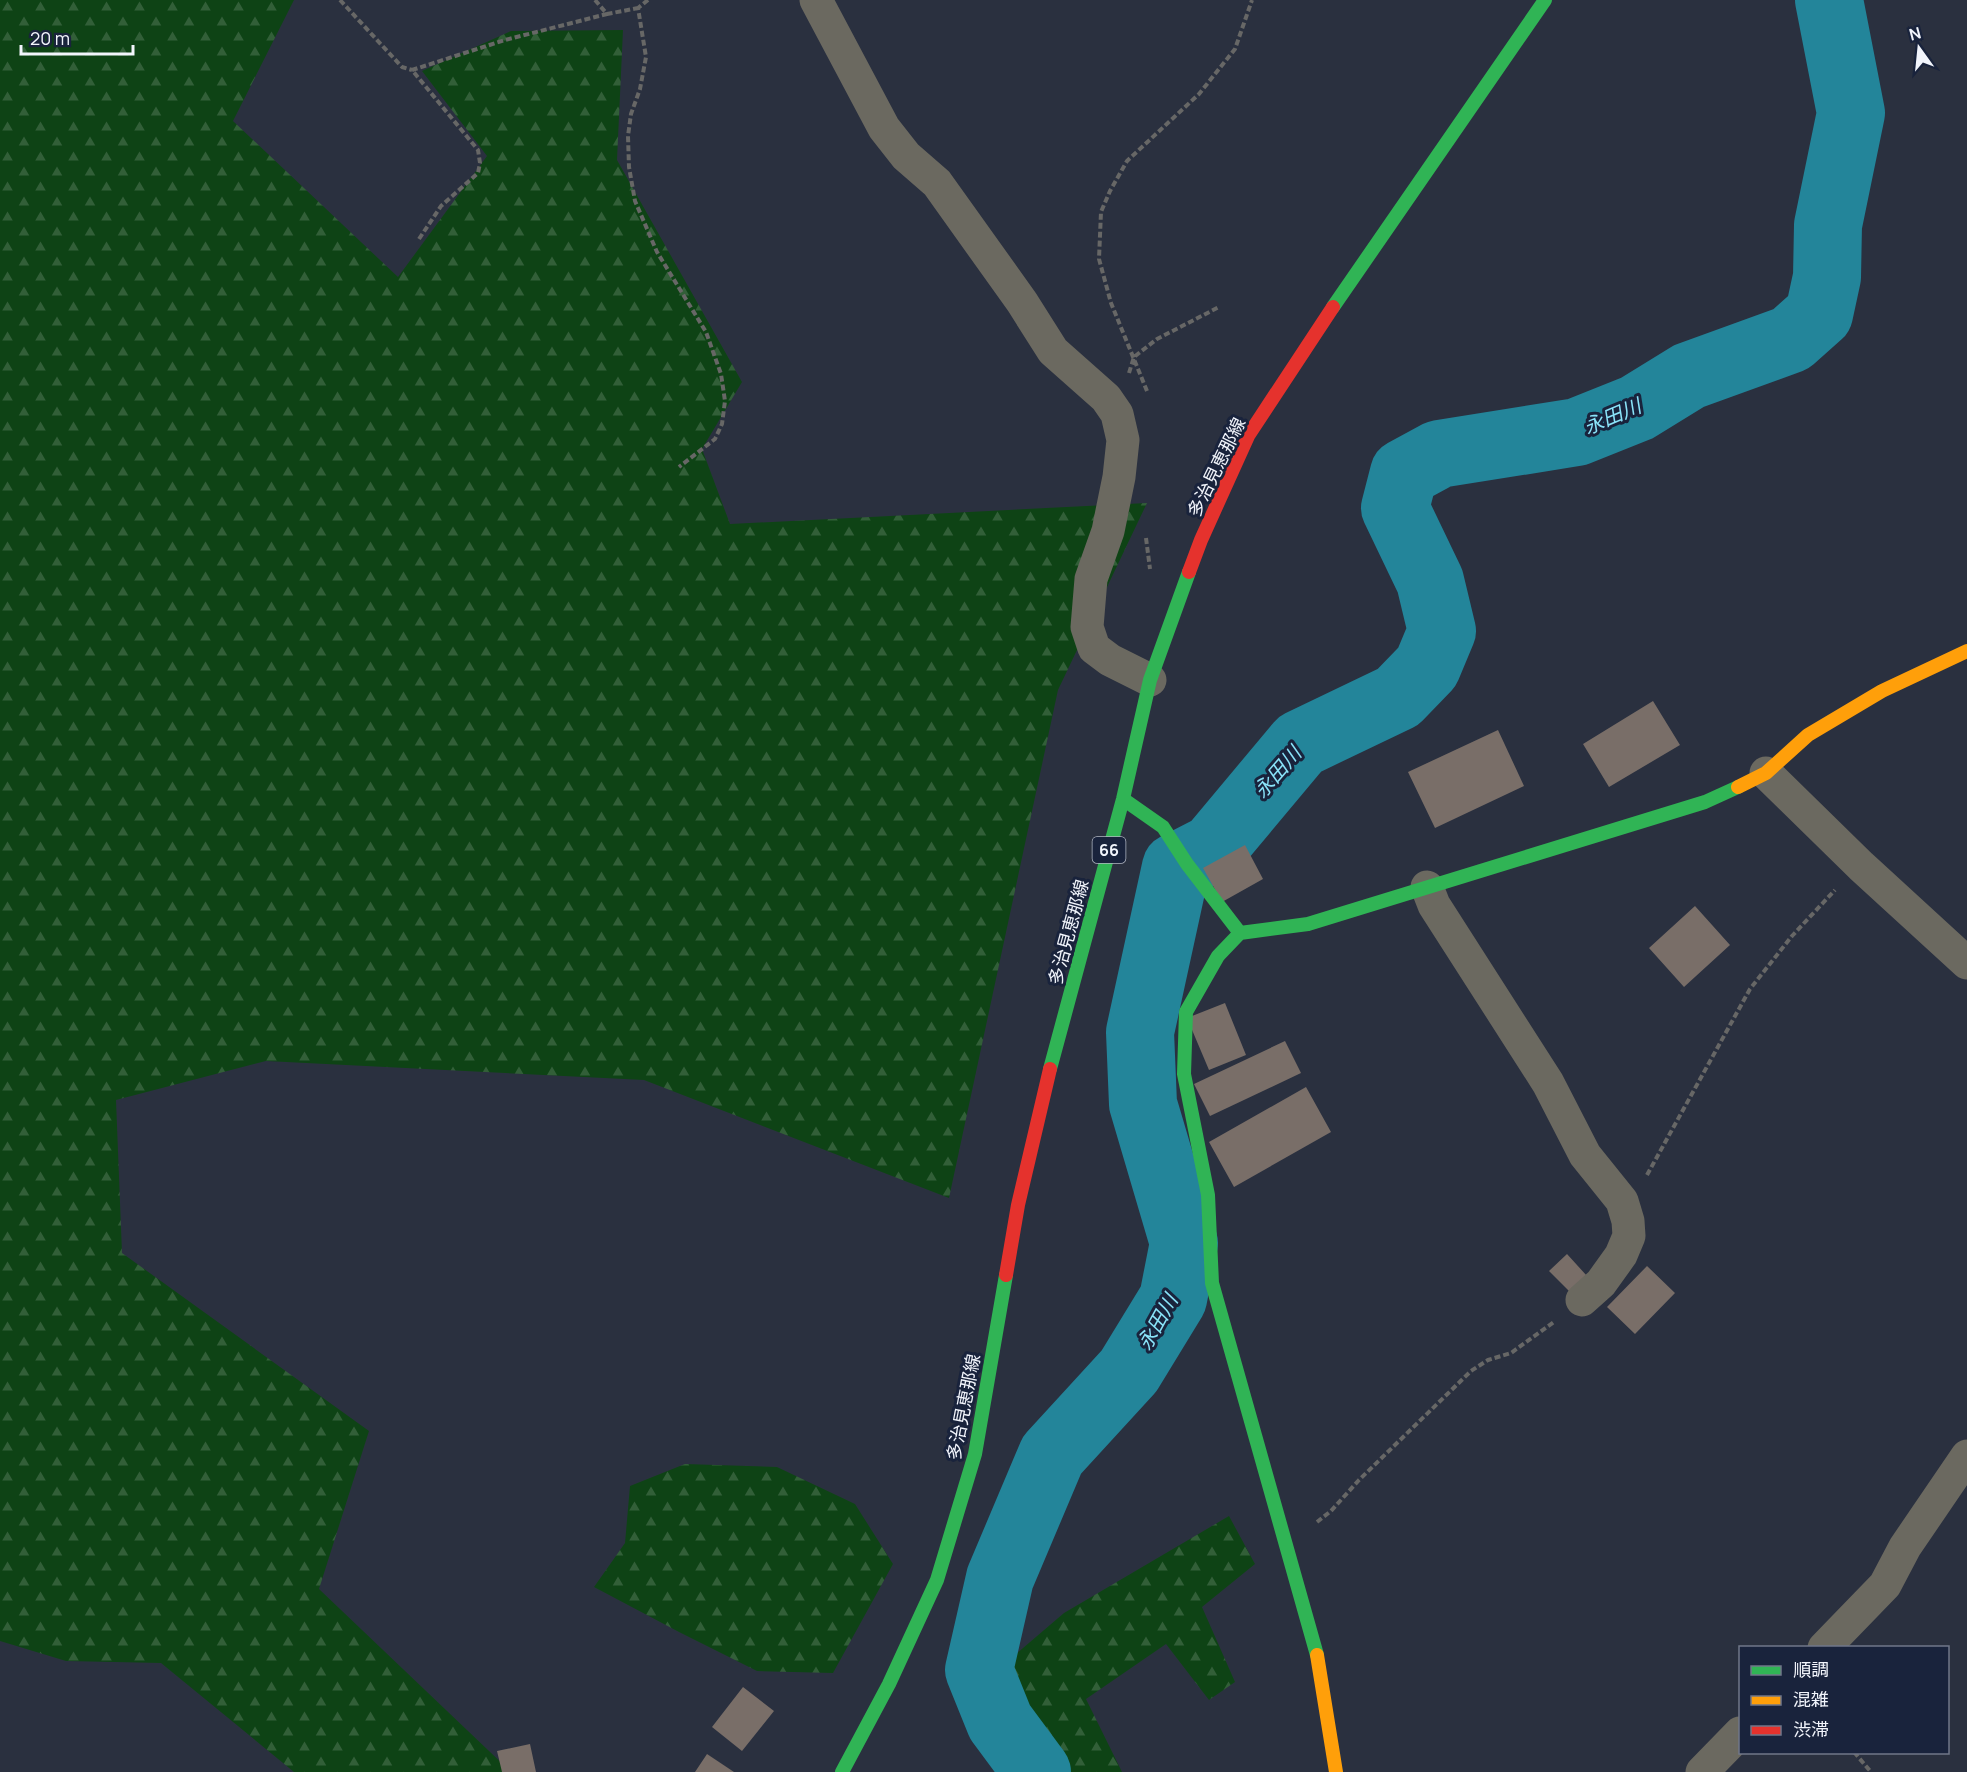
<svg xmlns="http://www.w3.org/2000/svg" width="1967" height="1772" viewBox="0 0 1967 1772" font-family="Manrope,'Noto Sans JP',sans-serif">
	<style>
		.forest { fill: url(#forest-firs) }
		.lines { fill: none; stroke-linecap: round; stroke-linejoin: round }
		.river { stroke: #23859a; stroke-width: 68 }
		.building { fill: #796e68 }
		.path { stroke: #676766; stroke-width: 4; stroke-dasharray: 6 3; stroke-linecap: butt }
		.street { stroke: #6b6960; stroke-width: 33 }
		.fast { stroke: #30b455; stroke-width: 14 }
		.slow { stroke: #ff9f0a; stroke-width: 14 }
		.jam { stroke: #e5322d; stroke-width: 14 }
		.labels { text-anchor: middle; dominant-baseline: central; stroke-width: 6; stroke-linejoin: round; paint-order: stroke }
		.shield { fill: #19233c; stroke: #b1b6c2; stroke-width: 1.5 }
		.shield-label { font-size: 16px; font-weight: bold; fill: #f2f5fc }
		.street-label { font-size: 18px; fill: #f2f5fc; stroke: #19233c }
		.water-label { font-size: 20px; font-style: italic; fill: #8ae3f9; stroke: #19233c }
	</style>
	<defs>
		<pattern id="forest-firs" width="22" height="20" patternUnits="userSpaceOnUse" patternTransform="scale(1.5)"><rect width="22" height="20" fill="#0e4315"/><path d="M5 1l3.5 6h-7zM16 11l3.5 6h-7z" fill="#325f38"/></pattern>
	</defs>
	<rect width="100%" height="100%" fill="#2a303f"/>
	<path class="forest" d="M0,0H294L233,121L398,277L487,156L422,71L511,31L623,30L617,160L742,382L702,449L730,524L1147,503L1058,690L949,1198L644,1080L266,1061L116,1100L122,1253L369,1431L319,1589L511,1772H294L161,1663L66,1661L0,1641Z
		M685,1464L777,1467L855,1504L893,1564L833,1673L757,1671L679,1632L594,1587L625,1543L630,1486Z
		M1229,1516L1255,1564L1202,1607L1235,1682L1209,1700L1166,1644L1086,1699L1122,1772H1056V1763L1003,1665L1064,1613Z"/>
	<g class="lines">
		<path class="river" d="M1037,1772L1000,1722L979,1670L1000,1578L1052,1455L1129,1371L1173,1299L1184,1243L1143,1104L1140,1032L1176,867L1213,848L1300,744L1398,697L1427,667L1442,631L1430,581L1395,508L1404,473L1439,454L1577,432L1637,408L1689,376L1791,339L1819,314L1827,277L1828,225L1851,113L1829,0"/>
	</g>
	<path class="building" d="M1653,701L1680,745L1609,787L1583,744Z
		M1498,730L1524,786L1435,828L1408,772Z
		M1245,845L1263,879L1222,902L1203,868Z
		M1695,906L1730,945L1684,987L1649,948Z
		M1225,1003L1246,1055L1209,1070L1187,1018Z
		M1285,1041L1301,1073L1210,1116L1194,1084Z
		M1306,1087L1331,1132L1234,1187L1209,1142Z
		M1567,1254L1587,1276L1570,1292L1549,1271Z
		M1647,1266L1675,1293L1635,1334L1607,1307Z
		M743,1687L774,1711L742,1751L712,1727Z
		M530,1744L536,1772H502L497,1751Z
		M707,1754L734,1772H695Z"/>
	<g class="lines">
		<path class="path" d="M340,0L402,67L412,70
			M595,0L607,14L638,8
			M648,0L638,8L646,57L640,89L631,114L628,136L629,167L635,201L657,252L706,332L721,374L725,401L722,424L715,439L679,467
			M419,239L441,206L478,173L480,163L478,150L412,70L505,40L607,14
			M1129,373L1134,357L1157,339L1219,307
			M1147,391L1111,303L1099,259L1101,212L1110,191L1127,161L1199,94L1235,49L1252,0
			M1146,538L1150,569
			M1647,1175L1750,989L1792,936L1835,890
			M1317,1522L1331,1511L1359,1480L1471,1371L1488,1360L1511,1353L1554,1322
			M1854,1752L1871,1772"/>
		<path class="street" d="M816,0L884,128L906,156L937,183L1022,302L1053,351L1106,398L1117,414L1123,440L1119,477L1108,531L1091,579L1087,627L1094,648L1110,660L1150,680
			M1766,773L1861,866L1967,963
			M1427,887L1434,905L1548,1083L1585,1155L1622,1201L1628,1221L1629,1236L1621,1255L1601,1283L1582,1300
			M1824,1648L1885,1585L1905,1547L1967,1456
			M1702,1772L1740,1733"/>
		<path class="fast" d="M1333,307L1545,0
			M1123,799L1163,827L1187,864L1240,933L1308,924L1705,802L1738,787
			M1240,933L1218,956L1186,1012L1184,1074L1208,1195L1212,1283L1317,1655
			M1050,1069L1123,799L1150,680L1189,572
			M842,1772L889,1684L937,1580L975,1454L1006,1275"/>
		<path class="slow" d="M1738,787L1766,773L1808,735L1882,691L1967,651
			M1317,1655L1336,1772"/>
		<path class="jam" d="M1189,572L1201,540L1248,436L1333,307
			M1006,1275L1018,1205L1050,1069"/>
	</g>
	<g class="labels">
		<rect class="shield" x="1092.5" y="837" width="33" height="26" rx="4.5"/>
		<g class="shield-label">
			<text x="1109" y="850">66</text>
		</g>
		<g class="street-label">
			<text transform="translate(1216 467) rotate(-64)">多治見恵那線</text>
			<text transform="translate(1068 932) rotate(-75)">多治見恵那線</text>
			<text transform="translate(963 1407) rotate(-79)">多治見恵那線</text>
		</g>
		<g class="water-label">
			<text transform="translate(1612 416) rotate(-23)">永田川</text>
			<text transform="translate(1277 772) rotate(-49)">永田川</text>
			<text transform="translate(1157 1322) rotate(-61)">永田川</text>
		</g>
	</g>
	<rect x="1739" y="1646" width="210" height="108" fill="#19233c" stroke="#707789" stroke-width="1.5"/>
	<rect x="1751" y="1666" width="30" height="9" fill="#30b455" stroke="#707789" stroke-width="1.5"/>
	<text x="1793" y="1676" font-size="18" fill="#f2f5fc">順調</text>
	<rect x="1751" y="1696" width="30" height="9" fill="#ff9f0a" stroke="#707789" stroke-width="1.5"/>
	<text x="1793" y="1706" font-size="18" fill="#f2f5fc">混雑</text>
	<rect x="1751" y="1726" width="30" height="9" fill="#e5322d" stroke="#707789" stroke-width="1.5"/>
	<text x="1793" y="1736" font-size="18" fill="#f2f5fc">渋滞</text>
	<g transform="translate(1919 48) rotate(345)" stroke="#19233c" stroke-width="4.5" paint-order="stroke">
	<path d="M0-4.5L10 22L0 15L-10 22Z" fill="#f2f5fc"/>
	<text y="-9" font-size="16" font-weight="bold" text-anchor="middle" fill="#f2f5fc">N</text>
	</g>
	<path d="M21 45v9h112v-9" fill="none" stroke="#f2f5fc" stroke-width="3"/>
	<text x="30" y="45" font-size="18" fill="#f2f5fc" stroke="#19233c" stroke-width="4.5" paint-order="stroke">20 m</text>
</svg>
